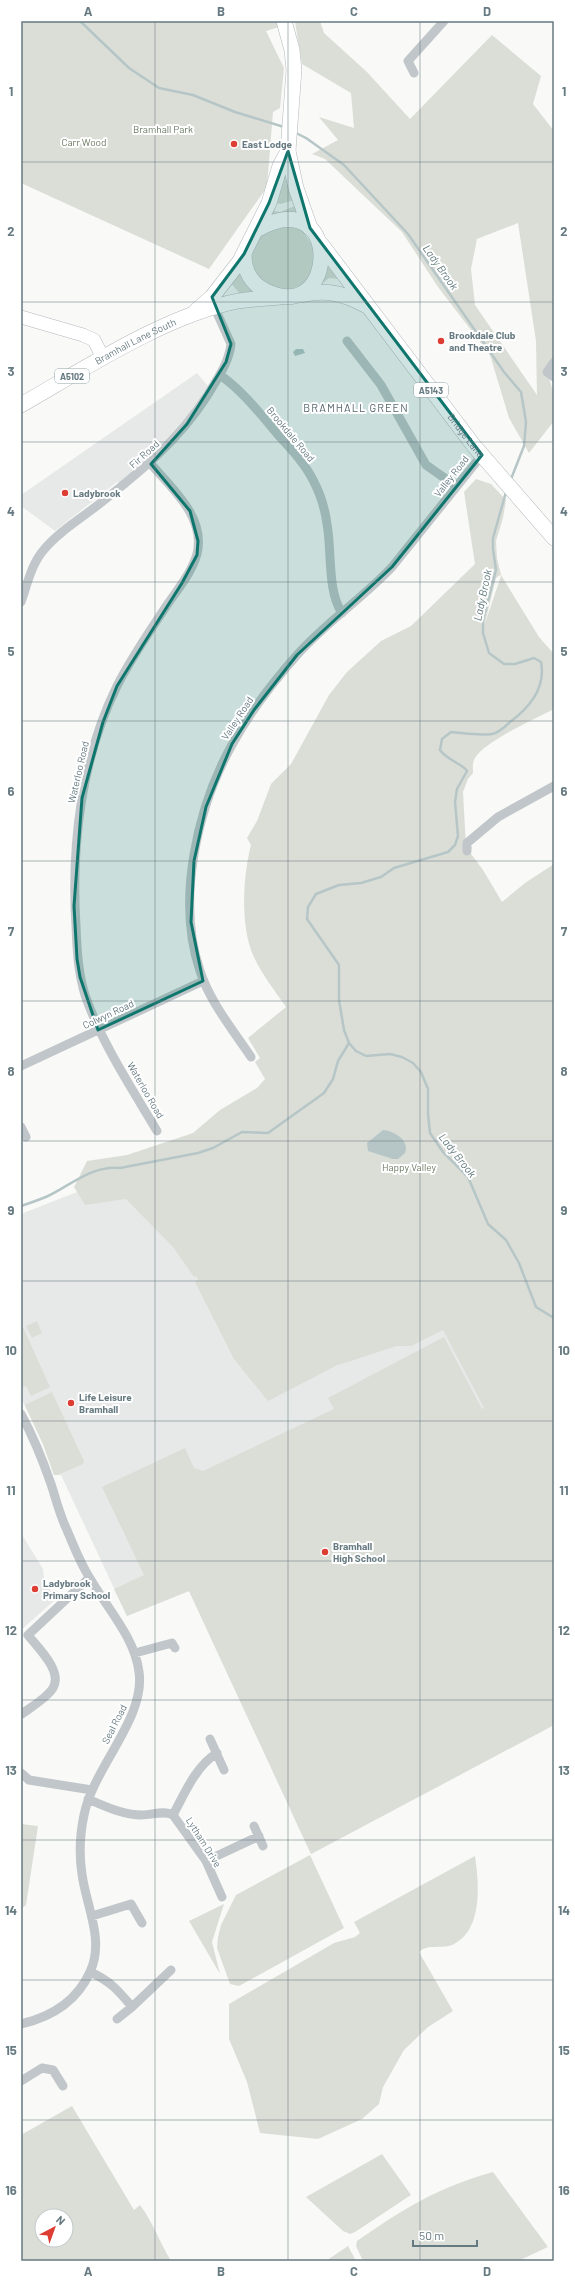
<svg xmlns="http://www.w3.org/2000/svg" width="575" height="2282" viewBox="0 0 575 2282" font-family="Barlow,sans-serif">
	<style>
		.built { fill: #e7e9e8 }
		.green { fill: #dbded7; fill-rule: evenodd }
		.water { fill: #b6c6c7 }
		.lines { fill: none; stroke-linecap: round; stroke-linejoin: round }
		.stream { stroke: #b6c6c7; stroke-width: 2.5 }
		.secondary-casing { stroke: #b1b9bc; stroke-width: 14 }
		.primary-casing { stroke: #b4babd; stroke-width: 16 }
		.street { stroke: #c0c6c9; stroke-width: 9 }
		.secondary { stroke: #fff; stroke-width: 13 }
		.primary { stroke: #fff; stroke-width: 15 }
		.marked { fill: #0f766e; fill-opacity: 0.2; stroke: #0f766e; stroke-width: 3; stroke-linejoin: round }
		.grid { fill: none; stroke: #667a81; stroke-width: 1; stroke-opacity: 0.55 }
		.poi-dot { fill: #de3d33; stroke: #fff; stroke-width: 1.5 }
		.labels { text-anchor: middle; dominant-baseline: central; stroke-width: 4; stroke-linejoin: round; paint-order: stroke }
		.shield { fill: #fff; stroke: #94a2a7; stroke-width: 1 }
		.shield-label { font-size: 9px; font-weight: bold; fill: #667a81 }
		.park-label { font-size: 10px; fill: #6c7a64; stroke: #fff }
		.poi-label { font-size: 10px; font-weight: bold; fill: #667a81; stroke: #fff; text-anchor: start }
		.street-label { font-size: 10px; fill: #667a81; stroke: #fff }
		.water-label { font-size: 11px; font-style: italic; fill: #60787b; stroke: #fff }
		.neighbourhood-label { font-size: 11px; letter-spacing: 1px; fill: #57676d; stroke: #fff }
		.neatline { fill: none; stroke: #667a81; stroke-width: 1.5 }
		.grid-label { font-size: 13px; text-anchor: middle; font-weight: bold; fill: #667a81 }
	</style>
	<rect width="100%" height="100%" fill="#f9f9f7"/>
	<path class="built" d="M197,373L208,386L195,407L159,449L119,483L117,482L55,531L21,506V495Z
		M82,1190L151,1197L268,1400L462,1303L554,1725L311,1854L189,1591L127,1616L61,1475H54L43,1444L21,1398V1214Z
		M21,1533L43,1569L44,1578L55,1600L21,1630Z"/>
	<path class="green" d="M21,21H320L324,33L367,72L410,119L492,35L541,76L533,104L554,131V362L547,372L554,394V421L529,453L509,418L490,355L438,287L402,232L325,159L312,154L338,140L319,117L354,128L351,93L302,64L295,22L266,31L284,68L280,108L273,112L267,187L209,269L21,183ZM518,223L536,341L537,395L475,305L471,269L477,239Z
		M282,170L289,171L294,200L281,204L274,203Z
		M295,206L302,217L285,214L267,216L269,210L280,212Z
		M276,223L302,230L316,251L317,260L305,284L290,289L272,288L252,273L249,265L256,239Z
		M326,262L339,279L329,278L319,286Z
		M239,271L260,294H240L231,283Z
		M476,479L491,484L506,500L503,518L496,541L497,558L501,575L539,637L554,654V709C535,719 485,741 475,758C472,763 473,768 473,773L468,779L463,792L466,847L483,870L502,902L525,883L554,864V1725L311,1854L189,1591L127,1616L114,1589L144,1575L102,1487L185,1448L194,1468L203,1471L334,1409L328,1398L444,1337L482,1409L484,1408L443,1330L411,1346H397L338,1365L268,1401L234,1359L195,1282L198,1279L196,1276L194,1277L173,1247L126,1199L85,1205L74,1187L87,1161L127,1155L193,1133L220,1110L257,1088L265,1079L255,1062L260,1058L248,1038L286,1007C275,991 261,973 253,955C240,925 243,876 251,845L247,838L257,821L271,784L291,764L329,695L347,672L381,641L411,626L475,564L464,492ZM500,575L501,576L485,623L496,578Z
		M37,1321L42,1333L32,1338L26,1326Z
		M23,1327L50,1387L31,1396L26,1386L21,1388V1328Z
		M52,1392L84,1461L83,1464L58,1475H54L43,1444L25,1405Z
		M21,1824L38,1826L26,1905L21,1909Z
		M310,1855L344,1928L239,1986L230,1984L217,1948L218,1937L221,1925L236,1895Z
		M475,1856C479,1883 483,1929 454,1944C443,1950 428,1943 419,1952L453,2011L428,2027L404,2050L383,2087L379,2104L362,2119L318,2139L260,2133L247,2082L229,2039V2004L334,1943L355,1937L360,1933L354,1922Z
		M224,1904L212,1942L220,1974L189,1921Z
		M72,2106L134,2210L140,2205C153,2222 160,2243 171,2261H21V2135ZM42,2216H66V2240H42Z
		M382,2154L411,2195L355,2232L350,2234L343,2231L306,2197Z
		M493,2172L548,2247L518,2261H363L356,2246L357,2241C405,2208 436,2188 493,2172Z
		M348,2246L356,2261H326Z"/>
	<path class="water" d="M296,349H303L305,353L295,356L293,352Z
		M383,1130C394,1131 410,1140 405,1153L398,1159H393L368,1151L367,1143Z"/>
	<g class="lines">
		<path class="stream" d="M80,21L129,68L159,88L193,95L235,112L284,127
			M294,132L306,138L344,165L408,234L504,372L521,392L526,422L524,446L511,479
			M506,492L493,538V549L496,570L483,620V633L489,653L504,664H515L534,658L541,662C546,688 529,708 510,722C505,727 499,733 492,734C479,736 464,733 451,732L442,739L440,750C447,760 464,765 467,771L457,789L455,802L458,836L455,845L448,852L394,868L381,877L361,883L339,885L316,894L308,907L307,919L339,965V1000L344,1030L349,1043L356,1051L366,1056L390,1054L402,1057L413,1063L421,1072L428,1089V1114L430,1133L443,1152L468,1177L488,1224L506,1240L519,1263L536,1307L554,1318
			M21,1206C30,1203 39,1200 48,1196C71,1185 92,1165 120,1168L198,1153L213,1148L242,1132L268,1133L324,1093L333,1079L338,1061L349,1043"/>
		<g class="secondary-casing">
			<path id="secondary" d="M21,317L83,335L94,340L103,358"/>
		</g>
		<g class="primary-casing">
			<g id="primary">
				<path d="M284,21L292,50L294,70L288,151L296,188L310,228"/>
				<path id="s1" d="M321,244L474,446L554,538"/>
				<path d="M244,254C244,270 251,284 266,291C339,327 343,180 256,230"/>
				<path d="M300,295C325,289 343,293 365,305"/>
				<path d="M196,311L212,297L240,261L269,203L280,166L288,151"/>
				<path id="s2" d="M21,405C84,369 166,315 238,301C251,299 266,298 280,297"/>
			</g>
		</g>
		<path class="street" d="M414,73L408,61L444,21
			M347,341L381,385L426,465L456,486
			M554,362L547,372L554,377
			M220,375C244,392 261,415 280,437C292,450 305,464 313,480C320,493 325,509 327,524C332,550 327,591 342,613
			M151,464C172,489 206,517 197,554C192,572 178,589 167,605C150,631 131,658 117,686C81,759 71,846 76,926C77,950 78,972 85,995C102,1044 131,1087 157,1131
			M21,602C27,585 31,566 42,552C57,533 80,519 98,505C140,472 178,441 207,396C217,379 229,363 231,344L213,304
			M467,851V843L498,817L554,786
			M251,1057C233,1030 210,1002 200,971C176,900 197,807 233,743C250,712 273,682 297,655C325,623 362,599 392,567L482,455
			M21,1066L203,981
			M21,1127L26,1137
			M21,1414C33,1436 43,1461 51,1484C56,1499 60,1516 67,1530C74,1547 81,1565 91,1580C107,1608 135,1638 139,1672C146,1718 93,1768 84,1815C80,1834 79,1855 82,1874C86,1906 105,1940 90,1972C77,2001 51,2017 21,2024
			M135,1653L172,1643L175,1648
			M22,1714C31,1707 47,1698 53,1688C63,1671 38,1648 28,1635L89,1578
			M210,1739L224,1770
			M21,1773L29,1780L92,1790
			M88,1799C104,1806 123,1815 142,1815C152,1815 164,1810 173,1815L206,1861L222,1897
			M173,1815C185,1793 195,1767 217,1753
			M254,1826L263,1846
			M206,1861L259,1836
			M92,1916L131,1904L142,1923
			M90,1972C109,1980 119,1991 132,2007L171,1970
			M117,2019L132,2007
			M21,2081L42,2068L53,2070L63,2086"/>
		<use href="#secondary" class="secondary"/>
		<use href="#primary" class="primary"/>
	</g>
	<path class="marked" d="M288,151L310,228L482,455L392,567L297,655L254,710L232,744L206,807L194,861L191,922L203,981L98,1030L80,977L77,959L74,906L82,798L103,722L117,686L182,583L197,555L198,541L190,511L151,464L187,424L226,362L231,344L212,297L244,254L269,203Z"/>
	<path class="grid" d="M155,21V2261M288,21V2261M420,21V2261M21,162H554M21,302H554M21,442H554M21,582H554M21,721H554M21,861H554M21,1001H554M21,1141H554M21,1281H554M21,1421H554M21,1561H554M21,1700H554M21,1840H554M21,1980H554M21,2120H554"/>
	<g class="poi-dot">
		<circle cx="234" cy="144" r="4"/>
		<circle cx="441" cy="341" r="4"/>
		<circle cx="65" cy="493" r="4"/>
		<circle cx="71" cy="1403" r="4"/>
		<circle cx="325" cy="1552" r="4"/>
		<circle cx="35" cy="1589" r="4"/>
	</g>
	<g class="labels">
		<g class="shield">
			<rect x="55" y="369" width="34" height="14" rx="3"/>
			<rect x="414" y="383" width="34" height="14" rx="3"/>
		</g>
		<g class="shield-label">
			<text x="72" y="376">A5102</text>
			<text x="431" y="390">A5143</text>
		</g>
		<g class="park-label">
			<text x="163" y="129">Bramhall Park</text>
			<text x="84" y="142">Carr Wood</text>
			<text x="409" y="1167">Happy Valley</text>
		</g>
		<g class="poi-label">
			<text x="242" y="144">East Lodge</text>
			<text x="449" y="335">Brookdale Club<tspan x="449" dy="12">and Theatre</tspan></text>
			<text x="73" y="493">Ladybrook</text>
			<text x="79" y="1397">Life Leisure<tspan x="79" dy="12">Bramhall</tspan></text>
			<text x="333" y="1546">Bramhall<tspan x="333" dy="12">High School</tspan></text>
			<text x="43" y="1583">Ladybrook<tspan x="43" dy="12">Primary School</tspan></text>
		</g>
		<g class="street-label">
			<text stroke="none"><textPath href="#s2" startOffset="131">Bramhall Lane South</textPath></text>
			<text transform="translate(291 434) rotate(50)">Brookdale Road</text>
			<text stroke="none"><textPath href="#s1" startOffset="240">Bridge Lane</textPath></text>
			<text transform="translate(144 454) rotate(-42)">Fir Road</text>
			<text transform="translate(451 476) rotate(-52)">Valley Road</text>
			<text transform="translate(237 718) rotate(-57)">Valley Road</text>
			<text transform="translate(78 772) rotate(-77)">Waterloo Road</text>
			<text transform="translate(108 1014) rotate(-25)">Colwyn Road</text>
			<text transform="translate(146 1090) rotate(60)">Waterloo Road</text>
			<text transform="translate(114 1724) rotate(-63)">Seal Road</text>
			<text transform="translate(204 1842) rotate(58)">Lytham Drive</text>
		</g>
		<g class="water-label">
			<text transform="translate(441 267) rotate(55)">Lady Brook</text>
			<text transform="translate(482 595) rotate(-78)">Lady Brook</text>
			<text transform="translate(458 1155) rotate(52)">Lady Brook</text>
		</g>
		<g class="neighbourhood-label">
			<text x="356" y="407">BRAMHALL GREEN</text>
		</g>
	</g>
	<rect width="575" height="2282" fill="none" stroke="#ffffff" stroke-width="44"/>
	<g transform="translate(54 2228) rotate(41)"><circle r="19" fill="#ffffff" stroke="#c2cacd"/>
	<path d="M0-3L7 15L0 10L-7 15Z" fill="#de3d33"/>
	<text y="-6" font-size="11" font-weight="bold" text-anchor="middle" fill="#667a81">N</text>
	</g>
	<path d="M413 2240v6h64v-6" fill="none" stroke="#667a81" stroke-width="2"/>
	<text x="419" y="2240" font-size="12" fill="#667a81" stroke="#ffffff" stroke-width="3" paint-order="stroke">50 m</text>
	<rect x="22" y="22" width="531" height="2238" class="neatline"/>
	<g class="grid-label">
		<text x="88" y="16">A</text>
		<text x="221" y="16">B</text>
		<text x="354" y="16">C</text>
		<text x="487" y="16">D</text>
		<text x="11" y="96">1</text>
		<text x="564" y="96">1</text>
		<text x="11" y="236">2</text>
		<text x="564" y="236">2</text>
		<text x="11" y="376">3</text>
		<text x="564" y="376">3</text>
		<text x="11" y="516">4</text>
		<text x="564" y="516">4</text>
		<text x="11" y="656">5</text>
		<text x="564" y="656">5</text>
		<text x="11" y="796">6</text>
		<text x="564" y="796">6</text>
		<text x="11" y="936">7</text>
		<text x="564" y="936">7</text>
		<text x="11" y="1076">8</text>
		<text x="564" y="1076">8</text>
		<text x="11" y="1215">9</text>
		<text x="564" y="1215">9</text>
		<text x="11" y="1355">10</text>
		<text x="564" y="1355">10</text>
		<text x="11" y="1495">11</text>
		<text x="564" y="1495">11</text>
		<text x="11" y="1635">12</text>
		<text x="564" y="1635">12</text>
		<text x="11" y="1775">13</text>
		<text x="564" y="1775">13</text>
		<text x="11" y="1915">14</text>
		<text x="564" y="1915">14</text>
		<text x="11" y="2055">15</text>
		<text x="564" y="2055">15</text>
		<text x="11" y="2195">16</text>
		<text x="564" y="2195">16</text>
		<text x="88" y="2276">A</text>
		<text x="221" y="2276">B</text>
		<text x="354" y="2276">C</text>
		<text x="487" y="2276">D</text>
	</g>
</svg>
